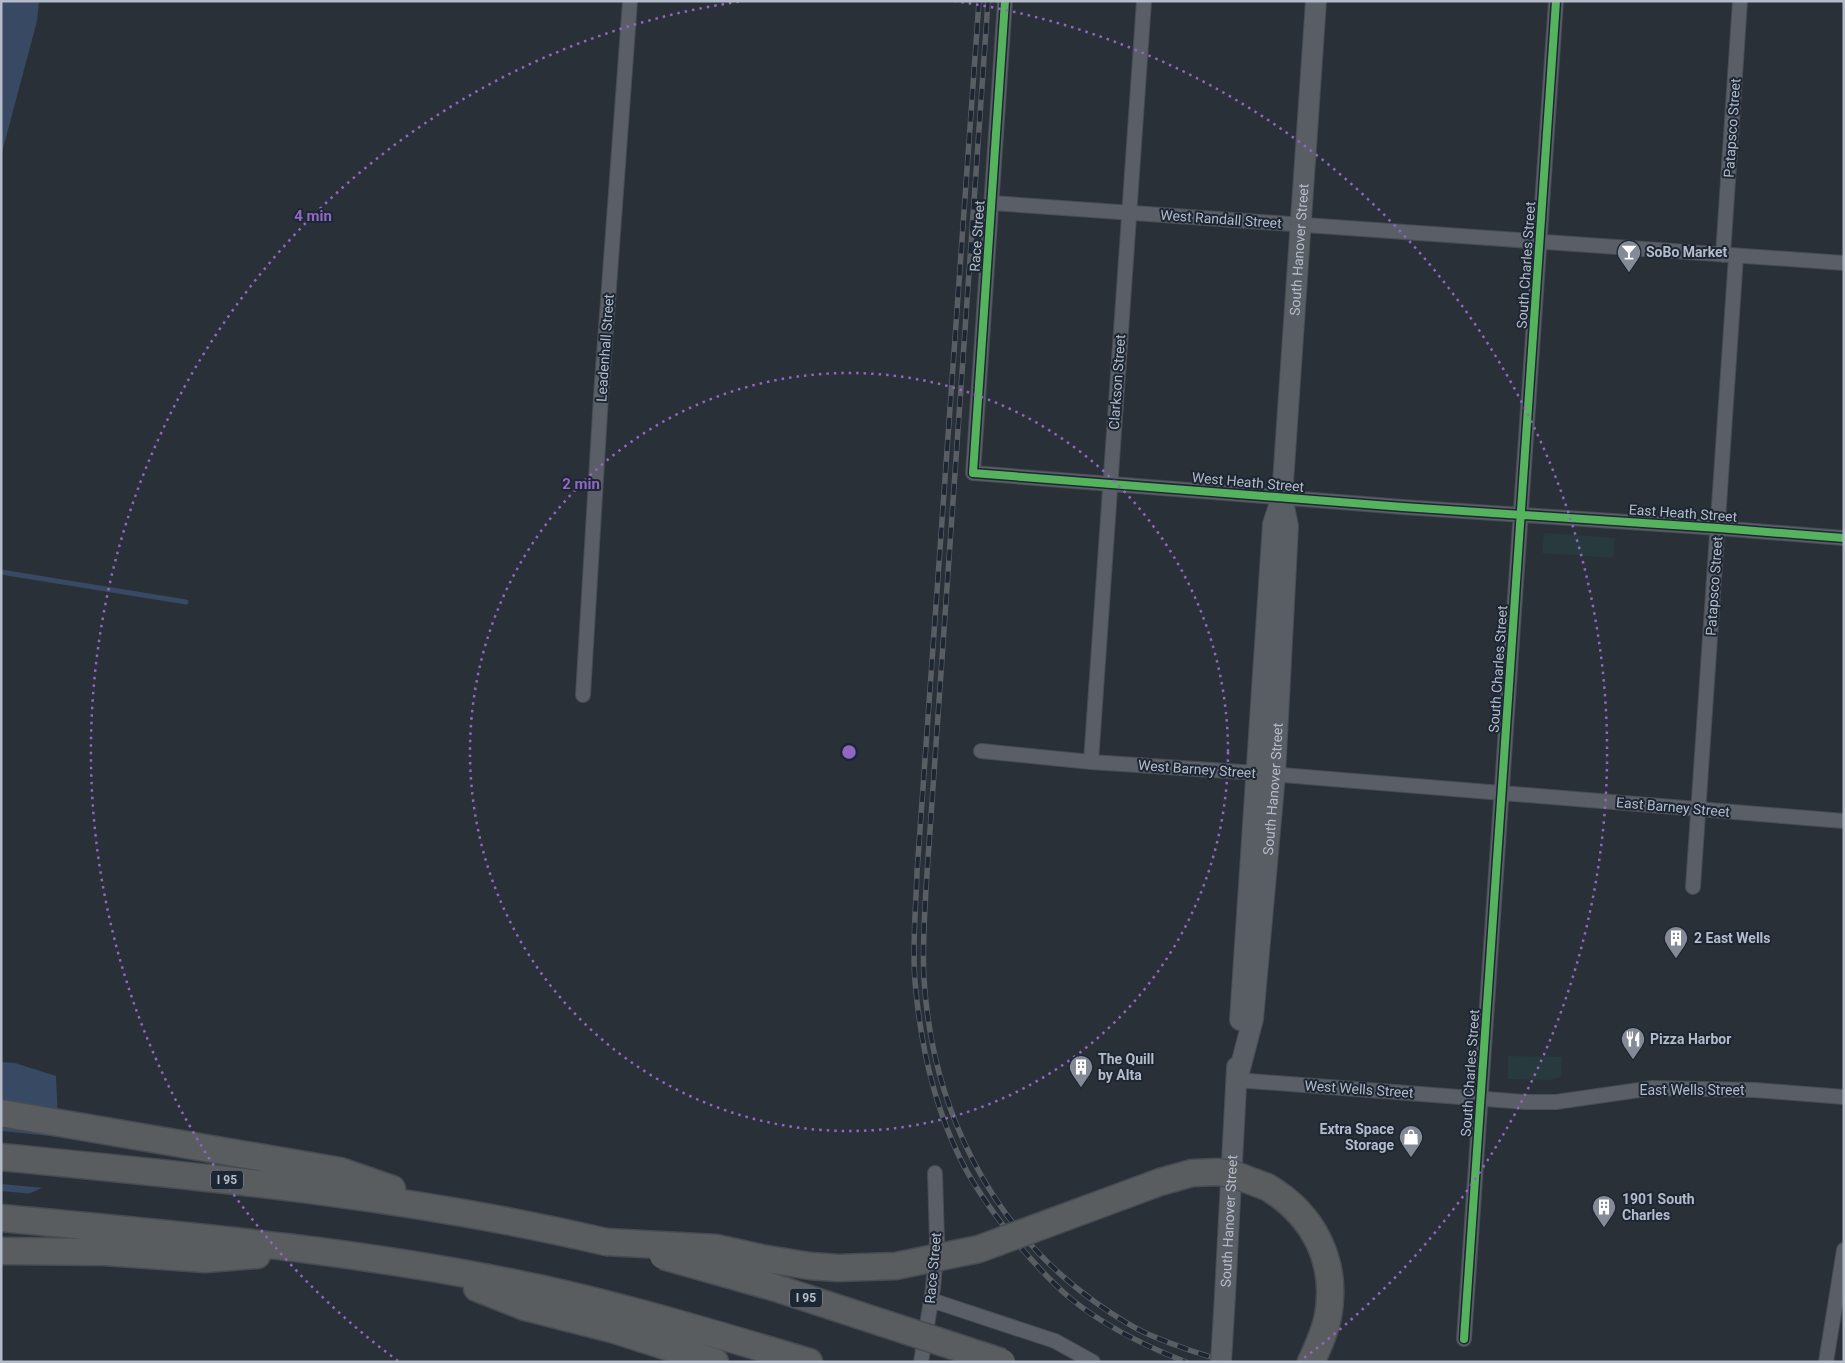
<svg xmlns="http://www.w3.org/2000/svg" width="1845" height="1363" viewBox="0 0 1845 1363" font-family="Roboto,sans-serif">
	<style>
		.green { fill: #273a3e }
		.water { fill: #384963 }
		.pier { fill: #2a3038 }
		.lines { fill: none; stroke-linecap: round; stroke-linejoin: round }
		.stream { stroke: #384963; stroke-width: 5 }
		.minor-casing { stroke: #484c53; stroke-width: 16 }
		.secondary-casing { stroke: #484c53; stroke-width: 22 }
		.motorway-casing { stroke: #474c53; stroke-width: 29 }
		.minor { stroke: #5a5e66; stroke-width: 14 }
		.secondary { stroke: #595d64; stroke-width: 20 }
		.motorway { stroke: #5a5d60; stroke-width: 26 }
		.rail-casing { stroke: #595d64; stroke-width: 5.5 }
		.rail { stroke: #1d2633; stroke-width: 4; stroke-dasharray: 11; stroke-linecap: butt }
		.secondary-bridge-casing { stroke: #484c53; stroke-width: 22; stroke-linecap: butt }
		.motorway-bridge-casing { stroke: #474c53; stroke-width: 29; stroke-linecap: butt }
		.secondary-bridge { stroke: #595d64; stroke-width: 20 }
		.motorway-bridge { stroke: #5a5d60; stroke-width: 26 }
		.cycleway-casing { stroke: #1d2633; stroke-width: 11 }
		.cycleway { stroke: #56b35d; stroke-width: 8 }
		.ring { fill: none; stroke: #9266c3; stroke-width: 2.5; stroke-dasharray: 2.5 5 }
		.labels { text-anchor: middle; dominant-baseline: central; stroke-width: 4; stroke-linejoin: round; paint-order: stroke }
		.shield { fill: #1d2633; stroke: #878f9c; stroke-width: 1 }
		.shield-label { font-size: 12px; font-weight: bold; fill: #b4bcc9 }
		.street-label { font-size: 14px; fill: #b4bcc9; stroke: #1d2633 }
		.poi-label { font-size: 14px; font-weight: bold; fill: #b4bcc9; stroke: #1d2633; text-anchor: start }
		.centre { fill: #9266c3; stroke: #1d2633; stroke-width: 2.5 }
		.ring-label { font-size: 15px; text-anchor: middle; font-weight: bold; fill: #9266c3; stroke: #1d2633; stroke-width: 4; stroke-linejoin: round; paint-order: stroke }
	</style>
	<rect width="100%" height="100%" fill="#2a3038"/>
	<path class="green" d="M1544,533L1615,538L1613,558L1542,553Z
		M1508,1056L1562,1057L1561,1077L1549,1080L1508,1079Z"/>
	<path class="water" d="M1,1H39L37,21L1,156Z
		M1,1062L15,1063L56,1076L59,1143L44,1187L1,1206Z"/>
	<path class="pier" d="M1,1131L61,1137L62,1144L45,1188L1,1184Z
		M1,1191L34,1194L1,1208Z"/>
	<g class="lines">
		<path class="stream" d="M1,572L186,602"/>
		<g class="minor-casing">
			<path id="minor" d="M1005,1L973,473L1403,507L1718,528L1844,538
				M992,203L1844,263
				M1723,255L1740,1
				M583,695L601,396L630,1
				M981,751L1091,762L1257,773L1844,821
				M1091,762L1144,1
				M1693,887L1736,256
				M1237,1080L1525,1102H1556L1653,1088L1755,1090L1844,1097
				M931,1300L1055,1341L1093,1362
				M1464,1339L1556,1
				M921,1362L933,1288L937,1241L935,1173
				M1826,1362L1844,1250"/>
		</g>
		<g class="secondary-casing">
			<g id="secondary">
				<path d="M1240,1020L1273,524L1282,497"/>
				<path id="s1" d="M1237,1080L1253,1019L1275,775L1288,526L1282,497L1316,1"/>
				<path id="s2" d="M1225,1295L1237,1067"/>
			</g>
		</g>
		<g class="motorway-casing">
			<path id="motorway" d="M1,1113L340,1171L392,1189
				M1,1157C204,1177 407,1195 606,1242
				M1267,1187C1313,1214 1338,1261 1328,1316C1325,1332 1318,1347 1311,1362
				M1,1218C181,1235 361,1250 538,1288C629,1308 719,1335 809,1362
				M1,1251L105,1252L205,1259L257,1255
				M477,1288L525,1307L615,1330L715,1362"/>
		</g>
		<use href="#minor" class="minor"/>
		<use href="#secondary" class="secondary"/>
		<use href="#motorway" class="motorway"/>
		<g class="rail-casing">
			<path id="rail" d="M979,1L917,872C916,908 912,945 915,981C920,1041 933,1102 959,1156C974,1188 996,1217 1018,1244C1034,1263 1051,1282 1070,1298C1104,1326 1145,1346 1186,1362
				M988,1L927,873C925,908 922,943 924,979C932,1107 989,1226 1095,1302C1112,1314 1131,1327 1150,1335C1176,1346 1202,1355 1229,1362"/>
		</g>
		<use href="#rail" class="rail"/>
		<g class="secondary-bridge-casing">
			<path id="secondary-bridge" d="M1221,1362L1225,1295"/>
		</g>
		<g class="motorway-bridge-casing">
			<path id="motorway-bridge" d="M606,1242L716,1248L761,1258L810,1266L838,1268L896,1266L979,1249L1160,1182L1192,1173L1219,1172L1235,1175L1267,1187
				M663,1256L776,1288L1002,1362"/>
		</g>
		<use href="#secondary-bridge" class="secondary-bridge"/>
		<use href="#motorway-bridge" class="motorway-bridge"/>
		<g class="cycleway-casing">
			<path id="cycleway" d="M1005,1L973,473L1403,507L1718,528L1844,538
				M1464,1339L1556,1"/>
		</g>
		<use href="#cycleway" class="cycleway"/>
	</g>
	<g class="ring">
		<circle cx="849" cy="752" r="379"/>
		<path d="M398 1361A758 758 0 0 1 744 1M954 1A758 758 0 0 1 1300 1361"/>
	</g>
	<defs>
		<g id="bar-pin" transform="scale(1.25)"><path d="M0 17L-7.5 6A9.5 9.5 0 1 1 7.5 6Z" fill="#848b96" stroke="#1d2633"/><path d="M-6-5H6L.8 .8V4.5H3.5V6h-7V4.5H-.8V.8Z" fill="#fff"/></g>
		<g id="building-pin" transform="scale(1.25)"><path d="M0 17L-7.5 6A9.5 9.5 0 1 1 7.5 6Z" fill="#848b96" stroke="#1d2633"/><path d="M-4-6H4V6H1V3H-1V6H-4ZM-2.5-4.3h1.7v1.8h-1.7ZM.8-4.3h1.7v1.8H.8ZM-2.5-1h1.7V.8h-1.7ZM.8-1h1.7V.8H.8Z" fill="#fff"/></g>
		<g id="restaurant-pin" transform="scale(1.25)"><path d="M0 17L-7.5 6A9.5 9.5 0 1 1 7.5 6Z" fill="#848b96" stroke="#1d2633"/><path d="M-5-6h1v4h1v-4h1v4h1v-4h1v5L-1.5 .5V6h-2V.5L-5-1ZM5-6V6H3V1.5H1.5Q1.5-4 5-6Z" fill="#fff"/></g>
		<g id="shop-pin" transform="scale(1.25)"><path d="M0 17L-7.5 6A9.5 9.5 0 1 1 7.5 6Z" fill="#848b96" stroke="#1d2633"/><path d="M-5-2.5h2.3a2.7 3.5 0 0 1 5.4 0H5L5.5 6h-11ZM-1.5-2.5h3a1.5 2.3 0 0 0-3 0Z" fill="#fff"/></g>
	</defs>
	<g fill-rule="evenodd">
		<use href="#bar-pin" x="1629" y="252"/>
		<use href="#building-pin" x="1676" y="938"/>
		<use href="#restaurant-pin" x="1633" y="1039"/>
		<use href="#building-pin" x="1081" y="1067"/>
		<use href="#shop-pin" x="1411" y="1137"/>
		<use href="#building-pin" x="1604" y="1207"/>
	</g>
	<g class="labels">
		<g class="shield">
			<rect x="211" y="1170.5" width="32" height="19" rx="4"/>
			<rect x="790" y="1288.5" width="32" height="19" rx="4"/>
		</g>
		<g class="shield-label">
			<text x="227" y="1180">I 95</text>
			<text x="806" y="1298">I 95</text>
		</g>
		<g class="street-label">
			<text transform="translate(1732 128) rotate(-86)">Patapsco Street</text>
			<text transform="translate(1221 219) rotate(4)">West Randall Street</text>
			<text transform="translate(977 236) rotate(-86)">Race Street</text>
			<text stroke="none"><textPath href="#s1" startOffset="835">South Hanover Street</textPath></text>
			<text transform="translate(1526 265) rotate(-86)">South Charles Street</text>
			<text transform="translate(605 348) rotate(-86)">Leadenhall Street</text>
			<text transform="translate(1117 382) rotate(-86)">Clarkson Street</text>
			<text transform="translate(1248 482) rotate(5)">West Heath Street</text>
			<text transform="translate(1683 513) rotate(4)">East Heath Street</text>
			<text transform="translate(1714 586) rotate(-86)">Patapsco Street</text>
			<text transform="translate(1498 669) rotate(-86)">South Charles Street</text>
			<text transform="translate(1197 769) rotate(4)">West Barney Street</text>
			<text stroke="none"><textPath href="#s1" startOffset="294">South Hanover Street</textPath></text>
			<text transform="translate(1673 807) rotate(5)">East Barney Street</text>
			<text transform="translate(1470 1073) rotate(-86)">South Charles Street</text>
			<text transform="translate(1359 1089) rotate(4)">West Wells Street</text>
			<text x="1692" y="1090">East Wells Street</text>
			<text stroke="none"><textPath href="#s2" startOffset="74">South Hanover Street</textPath></text>
			<text transform="translate(933 1268) rotate(-85)">Race Street</text>
		</g>
		<g class="poi-label">
			<text x="1646" y="252">SoBo Market</text>
			<text x="1694" y="938">2 East Wells</text>
			<text x="1650" y="1039">Pizza Harbor</text>
			<text x="1098" y="1059">The Quill<tspan x="1098" dy="16">by Alta</tspan></text>
			<text x="1394" y="1129" text-anchor="end">Extra Space<tspan x="1394" dy="16">Storage</tspan></text>
			<text x="1622" y="1199">1901 South<tspan x="1622" dy="16">Charles</tspan></text>
		</g>
	</g>
	<circle cx="849" cy="752" r="8" class="centre"/>
	<g class="ring-label">
		<text x="313" y="221">4 min</text>
		<text x="581" y="489">2 min</text>
	</g>
	<rect width="1845" height="1363" fill="none" stroke="#b4bcc9" stroke-width="5"/>
</svg>
